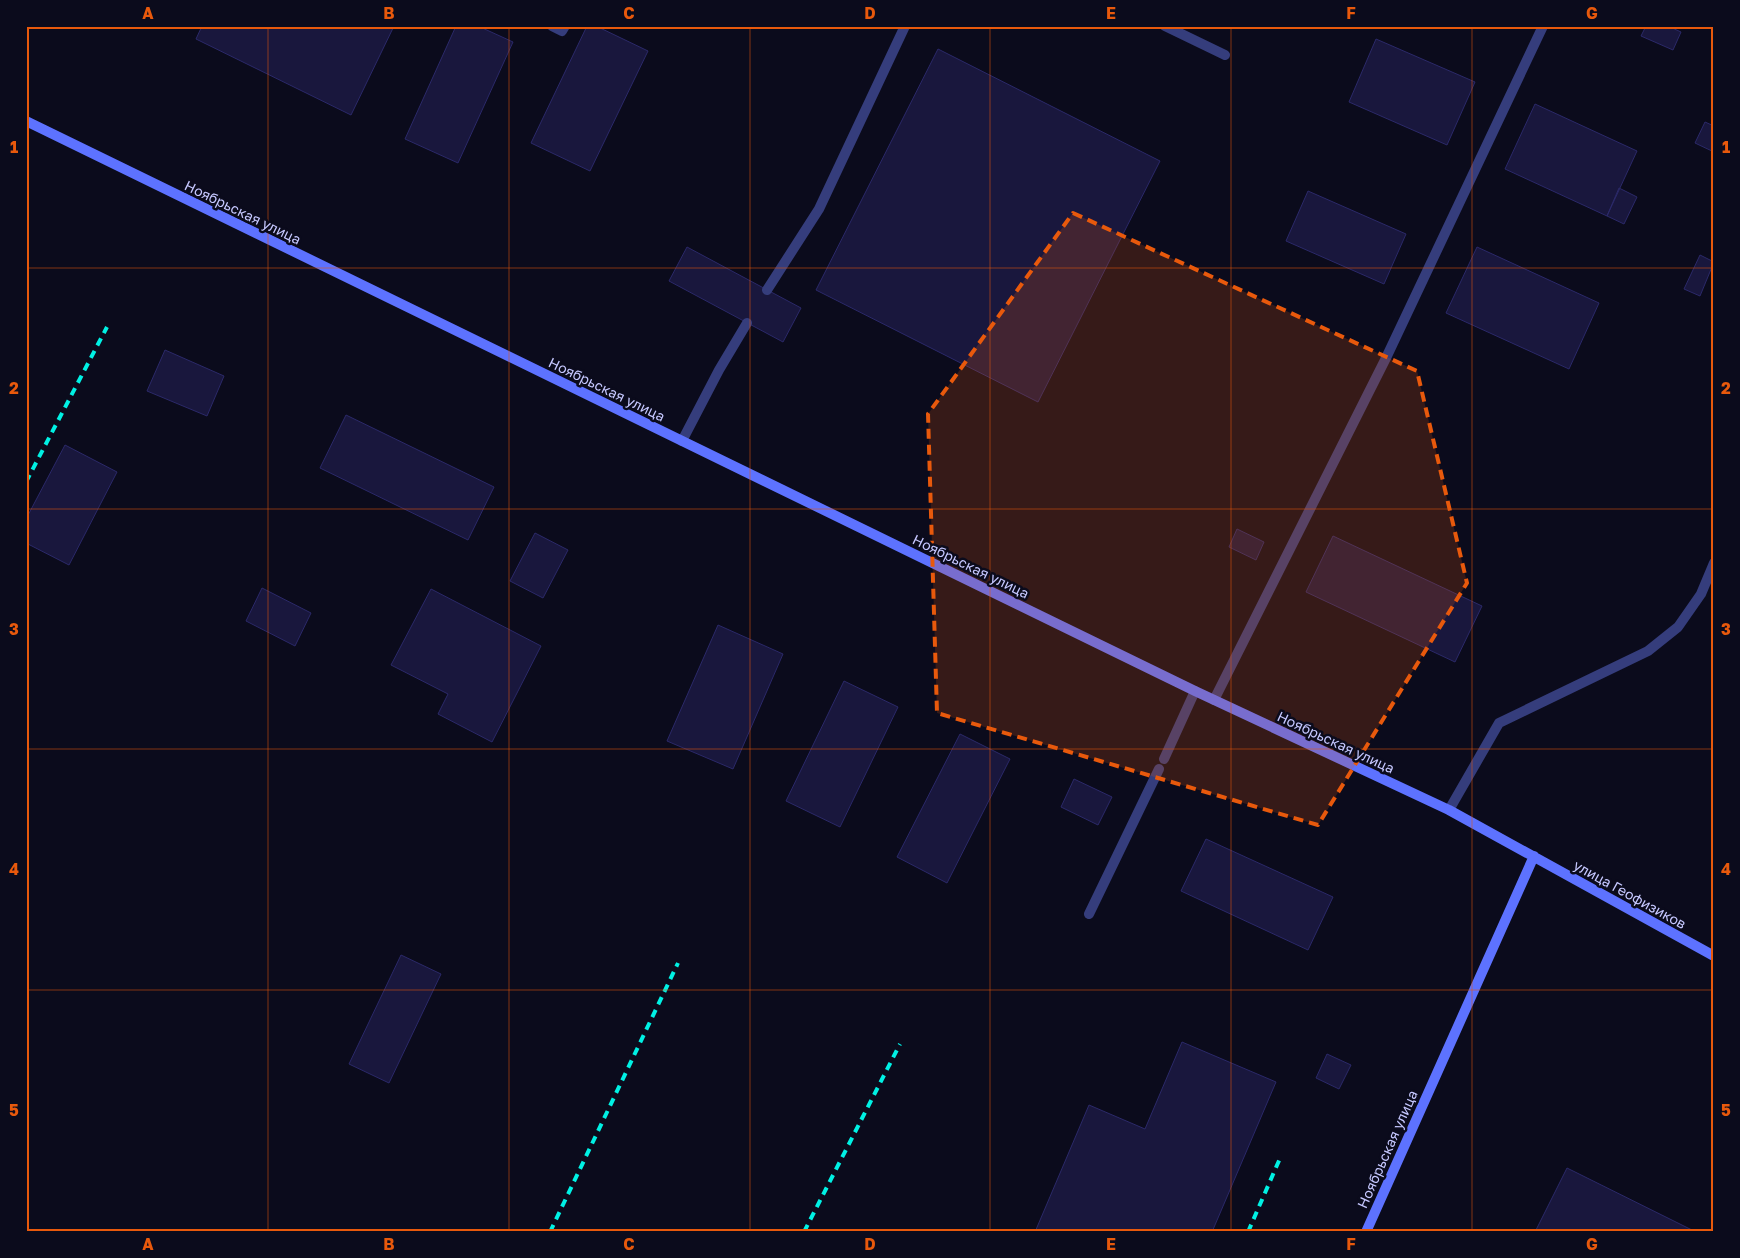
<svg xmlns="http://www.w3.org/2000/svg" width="1740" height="1258" viewBox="0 0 1740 1258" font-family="'Golos Text',sans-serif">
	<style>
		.building { fill: #19173d; stroke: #2b2969 }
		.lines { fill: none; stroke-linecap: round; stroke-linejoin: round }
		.lane { stroke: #353d7c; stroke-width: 10 }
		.secondary { stroke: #5d72ff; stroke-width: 10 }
		.rail { stroke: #00f1e4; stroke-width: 4; stroke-dasharray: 8 6; stroke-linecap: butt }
		.marked { fill: #e8590c; fill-opacity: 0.2; stroke: #e8590c; stroke-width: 4; stroke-dasharray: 10 6; stroke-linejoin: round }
		.grid { fill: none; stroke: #e8590c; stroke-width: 1; stroke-opacity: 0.55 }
		.labels { text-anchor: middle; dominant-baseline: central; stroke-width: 5; stroke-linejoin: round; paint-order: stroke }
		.street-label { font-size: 14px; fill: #c6c8ff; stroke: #0b0b1c }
		.neatline { fill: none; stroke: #e8590c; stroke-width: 2 }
		.grid-label { font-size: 16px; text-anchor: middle; font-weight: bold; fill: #e8590c }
	</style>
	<rect width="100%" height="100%" fill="#0b0b1c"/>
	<path class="building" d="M202,26H394L351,115L196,39Z
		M456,26H478L513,42L458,163L405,139Z
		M587,26H596L648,51L590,171L531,143Z
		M1646,26H1668L1681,32L1673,50L1641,36Z
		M1376,39L1475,82L1447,145L1349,102Z
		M938,49L1160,161L1038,402L816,290Z
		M1535,104L1637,151L1607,216L1505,169Z
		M1705,122L1714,126V152L1695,143Z
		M1619,188L1637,197L1624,224L1607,216Z
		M1308,191L1406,234L1384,284L1286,241Z
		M687,247L801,308L783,342L669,281Z
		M1477,247L1599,303L1569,369L1446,313Z
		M1700,255L1714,262L1700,296L1684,289Z
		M165,350L224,376L207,416L147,391Z
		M346,415L494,487L468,540L320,468Z
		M65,445L117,472L69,565L26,543V519Z
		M1237,529L1264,542L1256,560L1229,547Z
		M535,533L568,550L543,598L510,581Z
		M1333,536L1482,606L1455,662L1306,592Z
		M262,588L311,613L295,646L246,621Z
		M431,589L541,646L492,742L438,714L448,694L391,665Z
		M718,625L783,654L733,769L667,741Z
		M844,681L898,707L840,827L786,801Z
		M960,734L1010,759L947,883L897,857Z
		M1074,779L1112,797L1098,825L1061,807Z
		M1206,839L1333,897L1308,950L1181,891Z
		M401,955L441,974L389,1083L349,1064Z
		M1182,1042L1276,1082L1212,1232H1035L1089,1105L1145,1129Z
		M1327,1054L1351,1065L1339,1089L1316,1078Z
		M1567,1168L1696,1232H1535Z"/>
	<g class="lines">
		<path class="lane" d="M552,26L562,31L565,26
			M1165,26L1225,55
			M767,290L819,209L905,26
			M682,441L719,370L747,323
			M1214,700L1386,358L1543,26
			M1164,759L1195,691
			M1449,810L1499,723L1648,651L1678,627L1701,594L1714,563
			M1089,914L1159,769"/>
		<path class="secondary" d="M26,121L1195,691L1449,810L1714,956
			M1366,1232L1534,856"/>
		<path class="rail" d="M26,482L107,327
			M550,1232L678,963
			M804,1232L900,1044
			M1248,1232L1281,1156"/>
	</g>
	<path class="marked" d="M1073,213L1417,371L1467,583L1318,825L937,713L928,414Z"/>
	<path class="grid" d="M268,26V1232M509,26V1232M750,26V1232M990,26V1232M1231,26V1232M1472,26V1232M26,268H1714M26,509H1714M26,749H1714M26,990H1714"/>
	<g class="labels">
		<g class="street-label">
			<text transform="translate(243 212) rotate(26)">Ноябрьская улица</text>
			<text transform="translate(607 389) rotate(26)">Ноябрьская улица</text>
			<text transform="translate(971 566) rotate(26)">Ноябрьская улица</text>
			<text transform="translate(1336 742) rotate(25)">Ноябрьская улица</text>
			<text transform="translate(1630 894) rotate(29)">улица Геофизиков</text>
			<text transform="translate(1387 1149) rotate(-66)">Ноябрьская улица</text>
		</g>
	</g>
	<rect width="1740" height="1258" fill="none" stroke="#0b0b1c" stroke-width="55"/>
	<rect x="28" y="28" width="1684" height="1202" class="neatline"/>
	<g class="grid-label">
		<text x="148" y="19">A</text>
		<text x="389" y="19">B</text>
		<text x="629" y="19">C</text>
		<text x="870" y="19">D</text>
		<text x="1111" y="19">E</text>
		<text x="1351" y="19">F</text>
		<text x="1592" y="19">G</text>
		<text x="14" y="153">1</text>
		<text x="1726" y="153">1</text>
		<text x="14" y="394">2</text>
		<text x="1726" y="394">2</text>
		<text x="14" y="635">3</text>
		<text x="1726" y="635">3</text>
		<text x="14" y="875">4</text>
		<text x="1726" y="875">4</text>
		<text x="14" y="1116">5</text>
		<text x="1726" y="1116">5</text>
		<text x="148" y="1250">A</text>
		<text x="389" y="1250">B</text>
		<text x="629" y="1250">C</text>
		<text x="870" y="1250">D</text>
		<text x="1111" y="1250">E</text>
		<text x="1351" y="1250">F</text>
		<text x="1592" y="1250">G</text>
	</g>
</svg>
